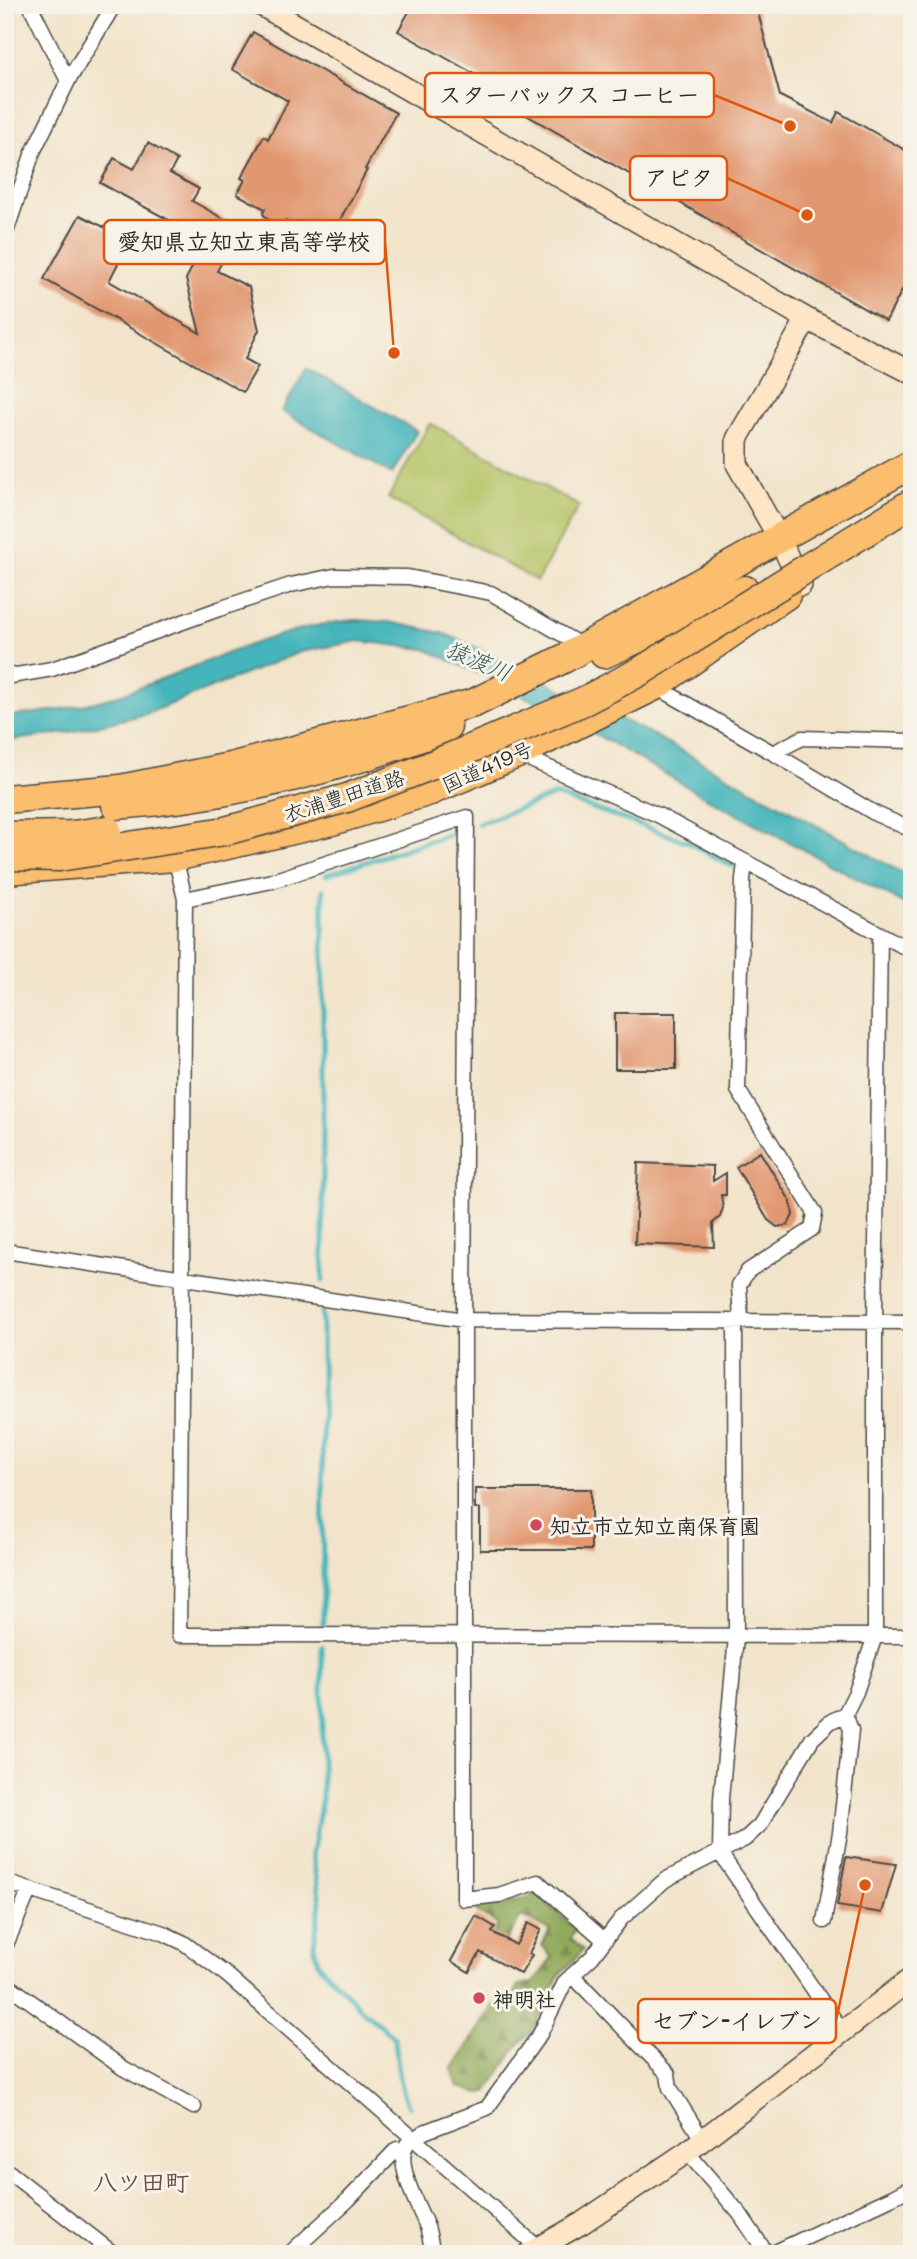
<svg xmlns="http://www.w3.org/2000/svg" width="917" height="2259" viewBox="0 0 917 2259" font-family="Mali,'Klee One',sans-serif">
	<style>
		.forest { fill: url(#forest-firs); stroke: #5e6a42; stroke-width: 2 }
		.pitch { fill: #b5c365; stroke: #707748; stroke-width: 2 }
		.water { fill: #45b5bb; stroke: #387073; stroke-width: 2 }
		.lines { fill: none; stroke-linecap: round; stroke-linejoin: round }
		.stream { stroke: #45b5bb; stroke-width: 5 }
		.building { fill: #e1976f }
		.street-casing { stroke: #494743; stroke-width: 17 }
		.secondary-casing { stroke: #494743; stroke-width: 24 }
		.highway-casing { stroke: #494743; stroke-width: 31 }
		.street { stroke: #fff; stroke-width: 14 }
		.secondary { stroke: #fde5c5; stroke-width: 21 }
		.highway { stroke: #fbbd6e; stroke-width: 28 }
		.highway-bridge-casing { stroke: #494743; stroke-width: 31; stroke-linecap: butt }
		.highway-bridge { stroke: #fbbd6e; stroke-width: 28 }
		.poi-dot { fill: #d1495b; stroke: #f7f3e8; stroke-width: 2.5 }
		.labels { text-anchor: middle; dominant-baseline: central; stroke-width: 6; stroke-linejoin: round; paint-order: stroke }
		.street-label { font-size: 21px; fill: #2b2b2b; stroke: #f7f3e8 }
		.poi-label { font-size: 21px; font-weight: bold; fill: #2b2b2b; stroke: #f7f3e8; text-anchor: start }
		.water-label { font-size: 23px; font-style: italic; fill: #345b5d; stroke: #f7f3e8 }
		.quarter-label { font-size: 24px; font-weight: bold; fill: #6b5143; stroke: #f7f3e8 }
		.leader { fill: none; stroke: #df570e; stroke-width: 2.5 }
		.callout-dot { fill: #df570e; stroke: #f7f3e8; stroke-width: 2.5 }
		.callout { fill: #f7f3e8; stroke: #df570e; stroke-width: 2.5 }
		.callout-label { font-size: 23px; text-anchor: middle; font-weight: bold; fill: #2b2b2b }
	</style>
	<defs>
		<pattern id="forest-firs" width="22" height="20" patternUnits="userSpaceOnUse" patternTransform="scale(1.75)"><rect width="22" height="20" fill="#90a95a"/><path d="M5 1l3.5 6h-7zM16 11l3.5 6h-7z" fill="#768a4b"/></pattern>
	</defs>
	<rect width="100%" height="100%" fill="#f7f3e8"/>
	<filter id="ink" filterUnits="userSpaceOnUse"><feTurbulence type="fractalNoise" baseFrequency=".0143" numOctaves="2"/><feDisplacementMap in="SourceGraphic" scale="14" xChannelSelector="R" yChannelSelector="G"/><feConvolveMatrix kernelMatrix="1 2 1 2 8 2 1 2 1" color-interpolation-filters="sRGB"/></filter>
	<filter id="wash" filterUnits="userSpaceOnUse"><feTurbulence type="fractalNoise" baseFrequency=".00686" numOctaves="4" result="noise"/><feDisplacementMap in="SourceGraphic" scale="28" xChannelSelector="R" yChannelSelector="G"/><feGaussianBlur stdDeviation="1.57" result="paint"/><feColorMatrix in="noise" values="0 0 0 0 0 0 0 0 0 0 0 0 0 0 0 0 0 1.4 0 .05"/><feComposite in="paint" operator="in"/></filter>
	<g filter="url(#wash)">
		<rect width="100%" height="100%" fill="#f2e4cb"/>
		<path class="forest" d="M537,1894L575,1929L570,1939L583,1950L558,1977L534,2029L517,2046L487,2092L480,2093L458,2087L452,2070L493,2006L512,1999L519,1985L533,1983L552,1958L542,1945L550,1930L521,1916L502,1949L490,1944L498,1924L478,1913L477,1908L504,1904Z"/>
		<path class="pitch" d="M430,423L579,506L537,581L388,498Z"/>
		<path class="water" d="M306,368L417,431L392,474L282,411Z
			M357,620L389,622L442,633L471,645L653,735L912,878V908L705,797L608,741L500,683L425,649L359,641L300,652L146,714L66,733L5,741V717C43,712 80,708 116,696C192,670 278,625 357,620Z"/>
		<g class="lines">
			<path class="stream" d="M478,824L555,795L688,842L732,866
				M326,875L457,832
				M323,1281V890
				M322,1312L323,1625
				M322,1646V1798L312,1854L320,1902L314,1945L318,1964L365,2013L395,2038C397,2062 399,2084 409,2107"/>
		</g>
		<g id="blocks">
			<path class="building" d="M413,5H756L780,96L833,123L838,112L912,154V271L886,321L495,97L499,88L398,31Z
				M253,32L396,113L365,169L367,170L327,244L286,221L280,232L263,214L265,209L237,194L245,180L241,178L264,136L268,139L288,101L232,69Z
				M148,143L177,160L170,173L199,189L192,201L240,228L217,271L249,287L259,330L245,359L258,366L243,392L44,279L80,215L130,240L109,281L200,333L186,279L206,240L100,183L114,158L134,169Z
				M615,1013H676V1069H615Z
				M760,1152L791,1202L793,1215L788,1225L777,1227L768,1220L736,1167Z
				M638,1163L713,1166V1181L726,1173V1195H721L723,1208L720,1217L713,1223L714,1247L635,1244Z
				M475,1489H591V1550H480V1509H475Z
				M846,1857L896,1864L882,1913L837,1906Z
				M476,1916L495,1927L492,1932L516,1945L528,1923L541,1930L529,1953L532,1955L521,1974L480,1952L469,1972L451,1961Z"/>
		</g>
	</g>
	<g filter="url(#ink)">
		<use href="#blocks" fill-opacity="0" stroke="#494743" stroke-width="2"/>
		<g class="lines">
			<g class="street-casing">
				<path id="street" d="M30,5L68,81
					M5,235L33,152L68,81L114,5
					M5,677L52,669L219,609L291,585L334,576L408,577L491,593L584,647
					M655,686L773,753L802,738L912,741
					M773,753L876,814L912,830
					M517,754L658,815L912,951
					M175,857L185,899L179,1635L912,1636
					M185,899L272,881L467,817L464,1320V1899L499,1895L538,1882L604,1940
					M5,1251L464,1320L912,1322
					M741,1320L739,1285L748,1271L812,1229L815,1213L738,1090L743,879L745,863
					M735,1321L736,1637L721,1799L720,1853L842,2031
					M5,1882L163,1933L184,1943L228,1976L544,2253
					M824,1921L840,1833L851,1730L845,1714
					M5,1947L29,1891
					M572,1975L668,2074L670,2088L702,2139
					M5,1983L123,2068L194,2107
					M414,2139L424,2132L487,2108L540,2034L565,1982L592,1957L621,1919L665,1880L745,1839L760,1825L812,1739L830,1722L845,1714L856,1692L875,1636V1322L880,934
					M407,2144C394,2164 419,2207 427,2227C430,2236 431,2245 433,2254
					M687,2152L740,2214L767,2254
					M5,2169L114,2254
					M289,2254L348,2200L397,2149L403,2151
					M771,2254L893,2197L912,2187"/>
			</g>
			<g class="secondary-casing">
				<path id="secondary" d="M261,5L807,319L737,439V464L779,538L801,585
					M807,319L912,373
					M528,2254L582,2223L687,2152L912,1978"/>
			</g>
			<g class="highway-casing">
				<path id="highway" d="M604,654L745,590
					M5,799L120,789L230,767L474,703L565,658L912,464
					M116,805C229,797 342,769 447,727
					M5,870L175,857L332,821L430,791L517,754L655,686L786,595"/>
			</g>
			<use href="#street" class="street"/>
			<use href="#secondary" class="secondary"/>
			<use href="#highway" class="highway"/>
			<g class="highway-bridge-casing">
				<path id="highway-bridge" d="M5,836L73,835L107,830
					M5,856L59,857L225,831L347,798L430,766L584,701L641,671L912,503"/>
			</g>
			<use href="#highway-bridge" class="highway-bridge"/>
		</g>
	</g>
	<g class="poi-dot">
		<circle cx="536" cy="1525" r="7"/>
		<circle cx="479" cy="1998" r="7"/>
	</g>
	<g class="labels">
		<g class="street-label">
			<text transform="translate(487 766) rotate(-24)">国道419号</text>
			<text transform="translate(344 795) rotate(-18)">衣浦豊田道路</text>
		</g>
		<g class="poi-label">
			<text x="550" y="1525">知立市立知立南保育園</text>
			<text x="493" y="1998">神明社</text>
		</g>
		<g class="water-label">
			<text transform="translate(479 660) rotate(23)">猿渡川</text>
		</g>
		<g class="quarter-label">
			<text x="141" y="2181">八ツ田町</text>
		</g>
	</g>
	<path class="leader" d="M790 126L714 95M807 215L727 178M394 353L385 242M865 1885L836 2021"/>
	<g class="callout-dot">
		<circle cx="790" cy="126" r="7"/>
		<circle cx="807" cy="215" r="7"/>
		<circle cx="394" cy="353" r="7"/>
		<circle cx="865" cy="1885" r="7"/>
	</g>
	<g class="callout">
		<rect x="425" y="73" width="289" height="44" rx="7"/>
		<rect x="630" y="156" width="97" height="44" rx="7"/>
		<rect x="104" y="220" width="281" height="44" rx="7"/>
		<rect x="638" y="1999" width="198" height="44" rx="7"/>
	</g>
	<g class="callout-label">
		<text x="569" y="103">スターバックス コーヒー</text>
		<text x="679" y="186">アピタ</text>
		<text x="244" y="250">愛知県立知立東高等学校</text>
		<text x="737" y="2029">セブン-イレブン</text>
	</g>
	<rect width="917" height="2259" fill="none" stroke="#f7f3e8" stroke-width="28"/>
</svg>
